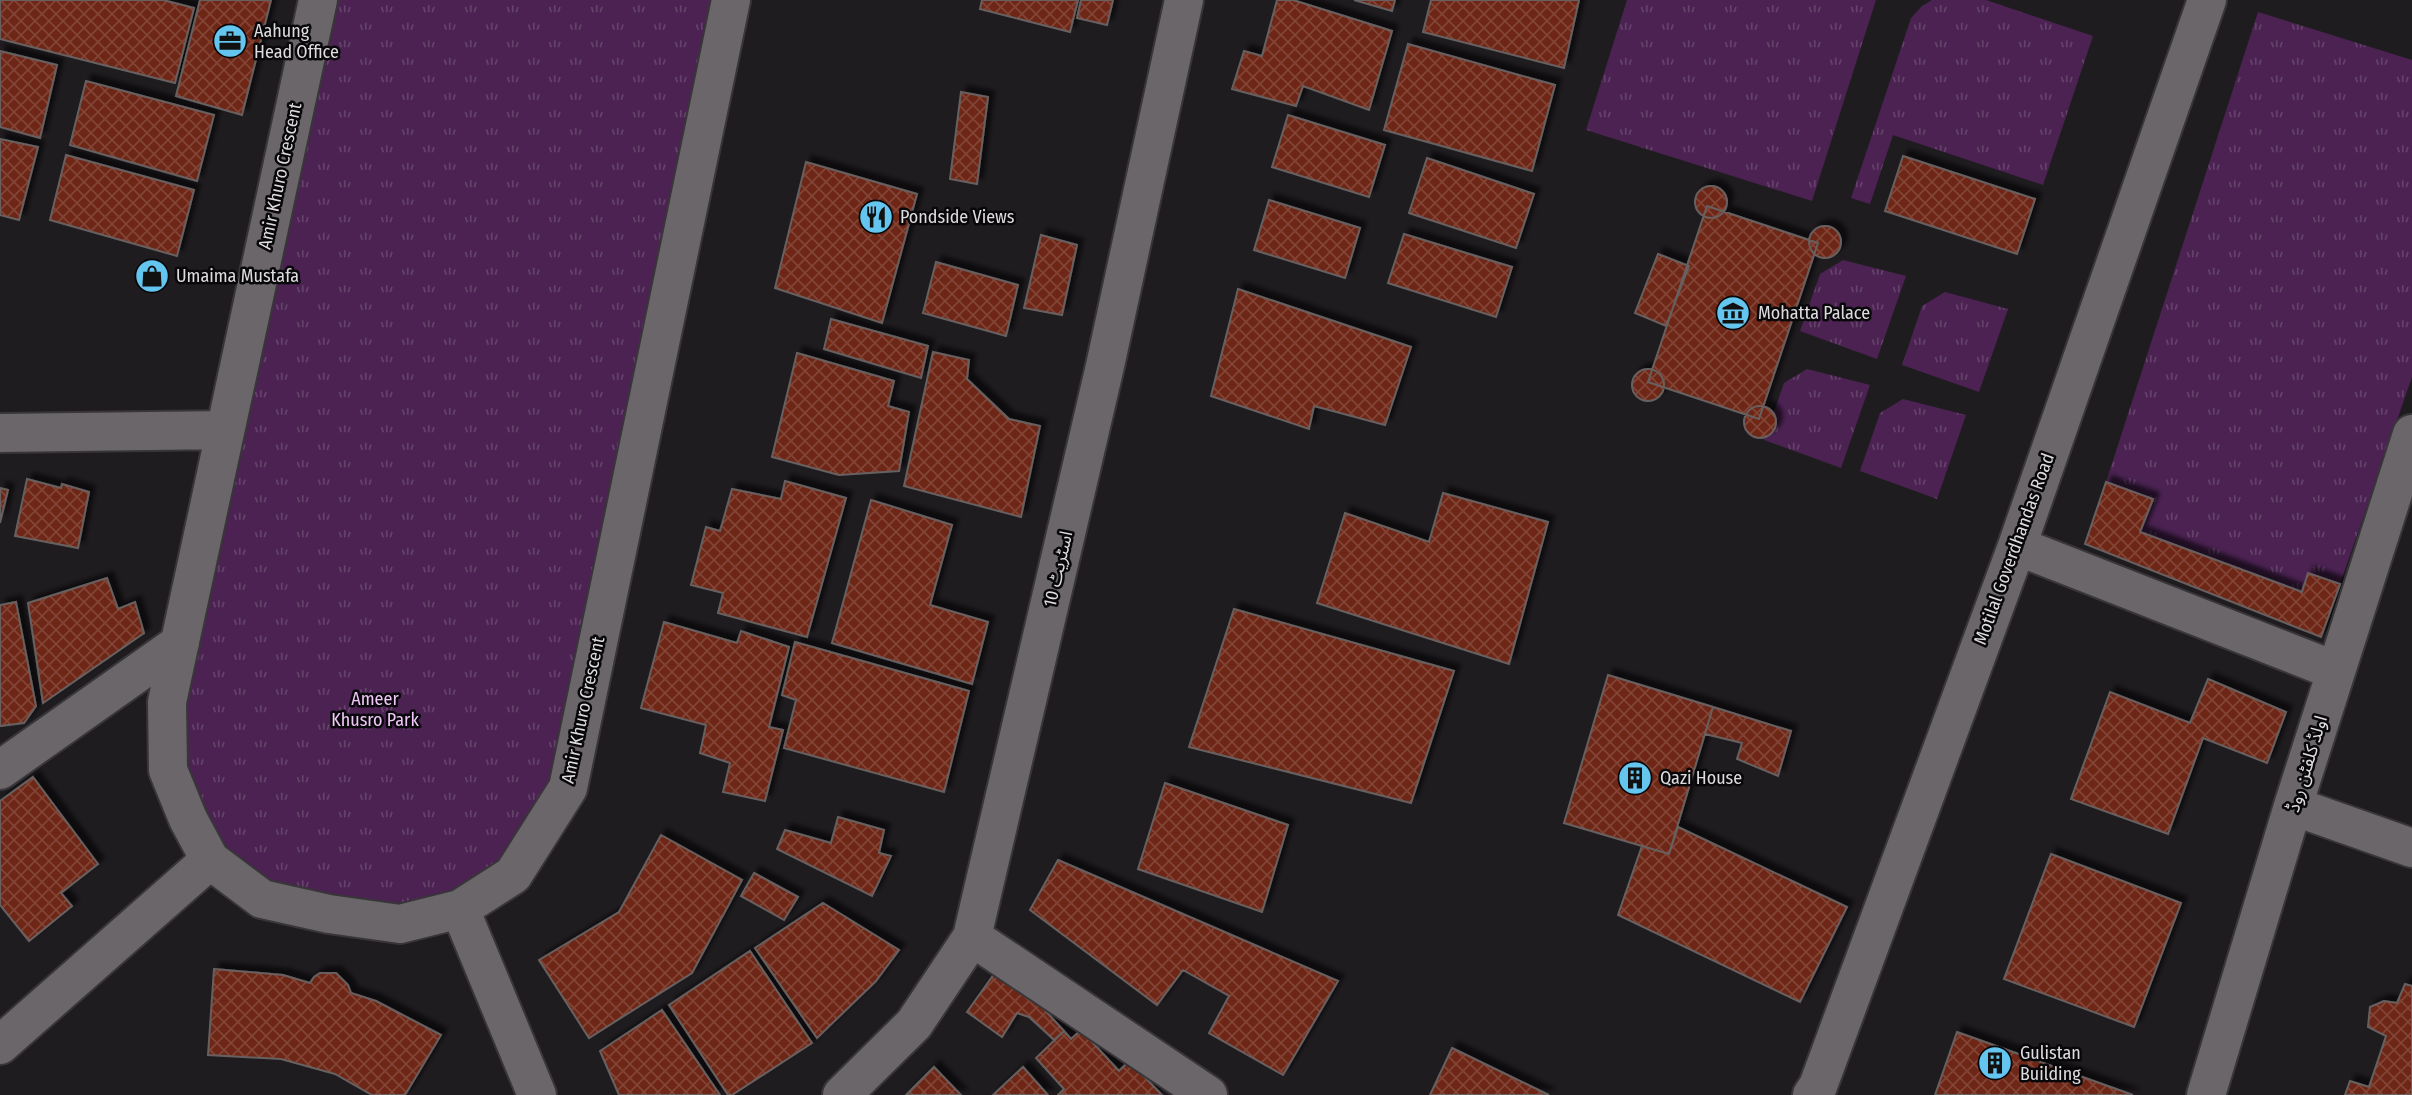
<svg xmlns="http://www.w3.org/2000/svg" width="2412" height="1095" viewBox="0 0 2412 1095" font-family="'Fira Sans Condensed','Noto Sans Arabic',sans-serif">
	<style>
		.grass { fill: url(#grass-tufts) }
		.building { fill: url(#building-cross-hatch); stroke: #686160; stroke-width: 2; filter: url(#shadow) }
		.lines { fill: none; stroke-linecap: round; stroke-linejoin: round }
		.minor-casing { stroke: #383639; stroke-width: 42 }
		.minor { stroke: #6a666a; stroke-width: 38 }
		.labels { text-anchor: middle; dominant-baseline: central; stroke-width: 5; stroke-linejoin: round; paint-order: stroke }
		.poi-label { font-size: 18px; fill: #dfdcdf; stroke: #080709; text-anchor: start }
		.street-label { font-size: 18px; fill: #dfdcdf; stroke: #080709 }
		.park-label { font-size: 18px; fill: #f1c6f8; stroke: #080709 }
	</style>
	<defs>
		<pattern id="grass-tufts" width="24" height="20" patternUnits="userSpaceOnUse" patternTransform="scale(1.75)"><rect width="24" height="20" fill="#4b2252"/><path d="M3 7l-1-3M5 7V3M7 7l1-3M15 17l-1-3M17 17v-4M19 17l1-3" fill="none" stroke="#64426a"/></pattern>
		<pattern id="building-cross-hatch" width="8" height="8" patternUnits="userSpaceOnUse" patternTransform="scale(1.75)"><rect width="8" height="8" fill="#6e2614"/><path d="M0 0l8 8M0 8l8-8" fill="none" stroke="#824536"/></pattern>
		<filter id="shadow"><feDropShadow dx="6" dy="-6" stdDeviation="2" flood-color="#0009"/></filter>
	</defs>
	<rect width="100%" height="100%" fill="#1f1c20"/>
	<path class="grass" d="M318,0H731L568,788L460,909L262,899L209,854L167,702Z
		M1627,0H1876L1812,201L1586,130Z
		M1932,0H1986L2093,36L2043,185L1893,135L1870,204L1851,198L1911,18L1922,6Z
		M2258,12L2412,60V377L2340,584L2308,573L2302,592L2140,532L2152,499L2106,482Z
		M1843,260L1906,276L1877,359L1800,331L1820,274Z
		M1945,292L2008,309L1979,392L1902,365L1922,306Z
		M1807,369L1870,385L1841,468L1764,440L1784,383Z
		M1903,399L1966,415L1937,499L1860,471L1880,413Z"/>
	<path class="building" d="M0,0H163L194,8L175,83L0,39Z
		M200,0H271L242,115L176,96Z
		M982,0H1078L1070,32L980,9Z
		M1081,0H1113L1107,25L1077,18Z
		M1277,0H1293L1392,31L1369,110L1303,86L1296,106L1232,89L1244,51L1262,56Z
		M1354,0H1395L1392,11Z
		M1431,0H1579L1564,68L1423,32Z
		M1408,44L1555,85L1532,171L1384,130Z
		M0,51L57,65L40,138L0,127Z
		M86,81L214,115L197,181L70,145Z
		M961,92L988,97L977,184L950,179Z
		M1288,115L1385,145L1369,197L1272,167Z
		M0,139L38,147L19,220L0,215Z
		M66,155L194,190L177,256L50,220Z
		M1903,156L2035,199L2017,254L1885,211Z
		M1427,158L1534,194L1516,248L1409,213Z
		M806,162L917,194L882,323L775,288Z
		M1695 202a16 16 0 1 1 32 0a16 16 0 1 1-32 0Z
		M1269,200L1360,228L1345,278L1254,250Z
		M1707,206L1818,243L1759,419L1648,382Z
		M1809 242a16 16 0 1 1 32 0a16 16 0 1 1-32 0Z
		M1404,234L1512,267L1496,317L1388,283Z
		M1041,235L1077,245L1062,315L1024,308Z
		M1658,254L1689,266L1666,326L1635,313Z
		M936,262L1018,285L1006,336L923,313Z
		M1238,289L1411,347L1385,425L1314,406L1309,429L1211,396Z
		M831,319L928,346L921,378L824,349Z
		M933,352L969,360L967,379L1009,419L1040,426L1021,517L904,486Z
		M797,353L894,381L888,406L909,412L899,471L839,475L772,457Z
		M1632 385a16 16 0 1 1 32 0a16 16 0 1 1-32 0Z
		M1744 422a16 16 0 1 1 32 0a16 16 0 1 1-32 0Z
		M27,479L61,488L62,484L89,492L78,548L15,536Z
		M785,481L846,498L807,637L718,613L723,593L691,585L706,527L720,531L732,489L781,499Z
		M2106,482L2153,499L2140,532L2302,592L2308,573L2340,584L2321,637L2085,544Z
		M0,488L8,490L0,523Z
		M1443,493L1548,522L1509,664L1317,603L1345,513L1429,542Z
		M871,500L952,525L930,605L988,622L972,684L832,643Z
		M107,578L118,609L135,602L144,633L43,703L28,603Z
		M16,602L36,706L24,723L0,726V605Z
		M1234,609L1454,671L1411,803L1189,747Z
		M664,622L737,643L741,631L789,647L769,727L783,730L765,801L723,792L730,763L700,753L706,725L641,708Z
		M795,642L969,691L944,792L784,748L796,700L782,695Z
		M1608,675L1713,707L1669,854L1564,823Z
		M2208,679L2286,712L2267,763L2203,738L2168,834L2071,799L2110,692L2190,723Z
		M1713,707L1791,731L1778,776L1737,759L1742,743L1705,734Z
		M33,777L98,864L61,893L72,906L29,941L0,905V801Z
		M1165,783L1288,825L1262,912L1138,869Z
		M838,817L884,830L879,853L891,856L872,896L777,849L785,830L831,843Z
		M1678,827L1847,907L1800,1002L1618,915L1642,846L1669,854Z
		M661,835L742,880L692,973L589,1038L539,960L619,912Z
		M2051,854L2181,903L2134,1027L2004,979Z
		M1058,860L1338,981L1283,1075L1209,1033L1229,996L1183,970L1157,1005L1030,910Z
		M754,873L798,897L784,920L741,896Z
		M823,903L899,950L876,981L817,1038L755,948Z
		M750,951L812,1043L732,1095H728L669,1005Z
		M214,969L283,975L310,983L314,977L320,973H336L348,985L351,993L376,1001L441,1035L405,1095H372L335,1074L281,1059L208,1055Z
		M997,970L1030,994L1064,1031L1054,1040L1029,1017L1017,1013L1002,1037L967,1012Z
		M2405,984L2412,986V1095H2345L2350,1081L2369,1087L2386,1036L2368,1027L2370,1007L2384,1001L2397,1003Z
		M662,1010L720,1095H619L600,1051Z
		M1081,1030L1119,1071L1129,1061L1162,1095H1058L1064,1089L1036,1058L1064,1031L1071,1039Z
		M1957,1032L2133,1095H1935Z
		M1452,1048L1549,1095H1430Z
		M934,1067L961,1095H906Z
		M1023,1067L1048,1095H993Z"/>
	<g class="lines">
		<g class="minor-casing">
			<path id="minor" d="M318,0L167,702L168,770L188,819L210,860L262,899L329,914L400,924L460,909L513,875L568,788L731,0
				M0,433L225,430
				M2017,546L2336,671
				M0,770L180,643
				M2293,806L2412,848
				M460,909L537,1095
				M972,937L1208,1095
				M0,1045L210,860
				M842,1095L914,1024L972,937L1105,366L1184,0
				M1812,1095L1818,1086L2017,546L2207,0
				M2206,1095L2293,806L2412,434"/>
		</g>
		<use href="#minor" class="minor"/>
	</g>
	<defs>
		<g id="office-disc" transform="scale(1.75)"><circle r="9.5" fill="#64c5ee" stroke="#080709"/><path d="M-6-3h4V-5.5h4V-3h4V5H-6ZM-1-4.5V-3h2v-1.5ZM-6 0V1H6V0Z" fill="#111"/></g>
		<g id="restaurant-disc" transform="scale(1.75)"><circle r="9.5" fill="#64c5ee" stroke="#080709"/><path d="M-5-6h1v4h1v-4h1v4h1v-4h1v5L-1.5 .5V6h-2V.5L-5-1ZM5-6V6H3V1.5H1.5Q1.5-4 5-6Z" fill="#111"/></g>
		<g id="shop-disc" transform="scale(1.75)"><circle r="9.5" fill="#64c5ee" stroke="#080709"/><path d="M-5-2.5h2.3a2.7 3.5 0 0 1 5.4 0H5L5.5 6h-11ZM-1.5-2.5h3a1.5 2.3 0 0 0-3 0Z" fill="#111"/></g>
		<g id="museum-disc" transform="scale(1.75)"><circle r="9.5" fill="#64c5ee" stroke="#080709"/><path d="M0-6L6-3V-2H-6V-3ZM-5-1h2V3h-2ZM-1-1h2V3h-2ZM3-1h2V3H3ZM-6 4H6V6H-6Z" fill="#111"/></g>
		<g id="building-disc" transform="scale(1.75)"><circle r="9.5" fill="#64c5ee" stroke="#080709"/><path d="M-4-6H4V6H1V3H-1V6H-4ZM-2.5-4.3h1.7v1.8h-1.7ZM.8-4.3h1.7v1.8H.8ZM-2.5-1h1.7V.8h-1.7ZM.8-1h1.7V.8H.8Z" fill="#111"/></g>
	</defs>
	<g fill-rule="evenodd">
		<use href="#office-disc" x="230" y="41"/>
		<use href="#restaurant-disc" x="876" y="217"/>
		<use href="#shop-disc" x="152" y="276"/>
		<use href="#museum-disc" x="1733" y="313"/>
		<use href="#building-disc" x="1635" y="778"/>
		<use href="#building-disc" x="1995" y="1063"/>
	</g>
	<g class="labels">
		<g class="poi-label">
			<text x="254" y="31">Aahung<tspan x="254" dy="21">Head Office</tspan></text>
			<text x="900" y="217">Pondside Views</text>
			<text x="176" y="276">Umaima Mustafa</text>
			<text x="1758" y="313">Mohatta Palace</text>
			<text x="1660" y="778">Qazi House</text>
			<text x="2020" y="1053">Gulistan<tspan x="2020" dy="21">Building</tspan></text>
		</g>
		<g class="street-label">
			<text transform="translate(280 176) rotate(-78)">Amir Khuro Crescent</text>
			<text transform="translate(2014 549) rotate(-70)">Motilal Goverdhandas Road</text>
			<text transform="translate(1058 569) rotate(-77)">اسٹریٹ 10</text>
			<text transform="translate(583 710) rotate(-78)">Amir Khuro Crescent</text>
			<text transform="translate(2307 764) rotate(-73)">اولڈ کلفٹن روڈ</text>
		</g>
		<g class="park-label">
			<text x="375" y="699">Ameer<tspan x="375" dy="21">Khusro Park</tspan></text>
		</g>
	</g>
</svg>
